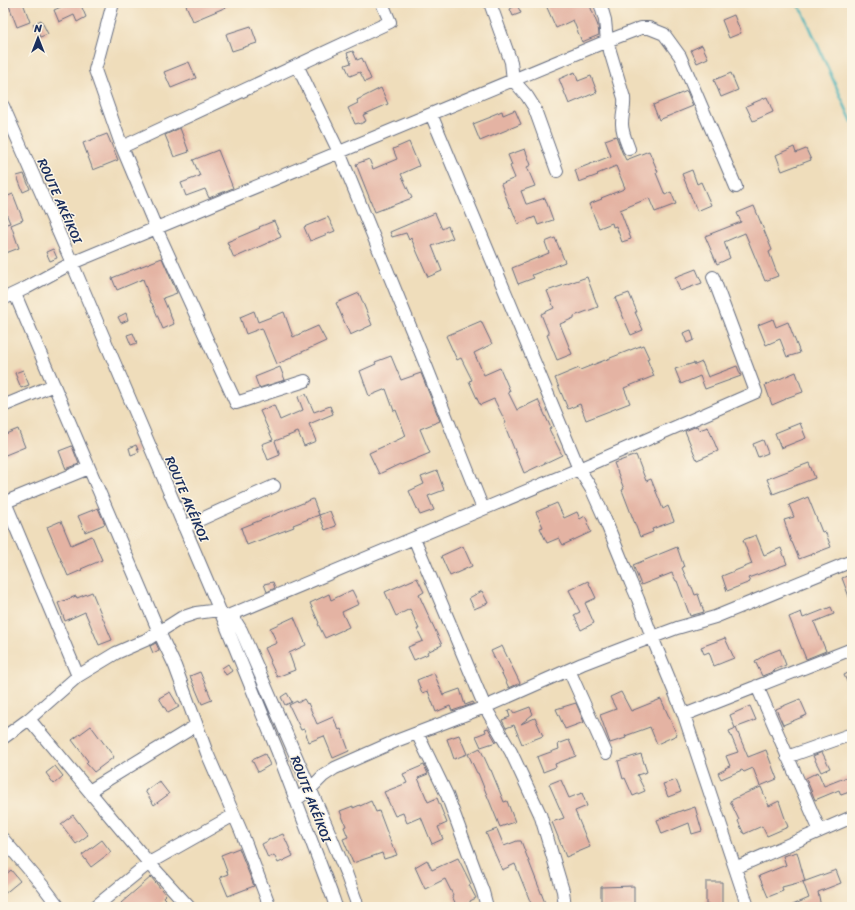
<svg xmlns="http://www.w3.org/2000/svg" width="855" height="910" viewBox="0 0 855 910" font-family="Sriracha,sans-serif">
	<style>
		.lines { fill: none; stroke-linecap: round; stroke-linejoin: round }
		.stream { stroke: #42b2ba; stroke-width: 2.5 }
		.building { fill: #e4b3a3 }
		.minor-casing { stroke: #656c7f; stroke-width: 14 }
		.minor { stroke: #fff; stroke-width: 12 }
		.labels { text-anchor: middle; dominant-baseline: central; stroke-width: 3; stroke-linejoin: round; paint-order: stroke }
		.street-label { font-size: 13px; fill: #1b2f5e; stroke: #fcf5e5 }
	</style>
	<rect width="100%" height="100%" fill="#fcf5e5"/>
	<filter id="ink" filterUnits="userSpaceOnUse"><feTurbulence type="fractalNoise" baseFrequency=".025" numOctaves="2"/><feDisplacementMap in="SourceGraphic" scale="8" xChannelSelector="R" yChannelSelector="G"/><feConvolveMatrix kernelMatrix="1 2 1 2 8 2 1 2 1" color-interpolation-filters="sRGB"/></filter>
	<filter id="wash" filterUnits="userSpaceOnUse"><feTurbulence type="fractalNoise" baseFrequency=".012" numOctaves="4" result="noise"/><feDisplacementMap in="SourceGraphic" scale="16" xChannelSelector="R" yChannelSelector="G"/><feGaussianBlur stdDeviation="0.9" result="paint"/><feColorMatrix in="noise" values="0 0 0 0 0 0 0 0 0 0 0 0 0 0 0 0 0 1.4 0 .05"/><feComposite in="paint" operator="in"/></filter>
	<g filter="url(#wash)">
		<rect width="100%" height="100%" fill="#efddbb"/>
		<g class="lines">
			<path class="stream" d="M796,3L803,12L852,122"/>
		</g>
		<g id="blocks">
			<path class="building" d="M8,3H23L30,22L17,27Z
				M70,3H80L86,17L77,22L74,15L59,22L54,10Z
				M185,3H236L193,21Z
				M545,3H589L598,26L599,35L582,42L573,20L556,28Z
				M517,5L521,13L513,16L510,9Z
				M734,15L741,33L729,38L722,20Z
				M41,20L48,34L40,37L33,24Z
				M251,26L257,43L232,51L226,34Z
				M702,45L708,58L697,63L691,50Z
				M353,51L357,60L362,58L371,79L365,82L360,72L350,76L345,65L351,63L347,53Z
				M189,62L196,78L171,88L164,72Z
				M575,72L578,81L591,76L597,92L569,104L559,79Z
				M731,73L738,90L721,97L714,80Z
				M381,88L388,104L363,115L366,121L360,124L359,123L355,124L348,108L358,103L357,100Z
				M687,91L693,106L659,120L653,105Z
				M767,97L773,112L753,121L746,106Z
				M515,110L521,124L480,141L473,124L491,117L490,116L502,111L503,115Z
				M180,128L189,152L174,157L165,135Z
				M107,134L118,160L93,170L83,143Z
				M616,136L622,152L626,160L649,151L658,172L656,173L665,195L671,192L676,204L655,212L649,198L620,210L631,239L622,242L616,226L613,227L612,223L599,228L589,204L602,199L601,198L624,189L625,188L616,166L597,174L598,175L579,182L575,170L611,156L605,140Z
				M409,142L419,166L401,174L412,198L375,212L356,164L369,159L373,169L397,159L393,149Z
				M794,147L796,153L806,149L811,160L782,171L776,155Z
				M525,149L531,165L527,167L535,186L521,191L526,204H527L545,198L553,220L538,225L535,217L518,224L511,207L510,208L501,184L515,178L510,166L512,165L508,155Z
				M218,150L233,188L209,198L205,189L186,196L181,183L200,176L193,160Z
				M692,170L697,184L701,182L711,205L697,211L682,174Z
				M24,174L30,189L23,192L17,176Z
				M13,194L23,220L11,225L19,248L6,253L3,245V225L10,223L3,206V198Z
				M754,206L772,250L769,252L778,276L765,281L745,233L724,242L730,258L717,264L705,236L741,222L737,213Z
				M435,213L442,229L448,226L453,238L432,246L442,271L428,277L411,238L409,240L406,233L392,237L390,232Z
				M328,217L335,231L310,241L304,227Z
				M274,221L281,237L234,258L227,242L260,228L259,227Z
				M555,238L565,262L532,275L534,278L518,284L512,268L549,253L545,242Z
				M53,249L57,258L50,261L46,252Z
				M162,258L177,293L163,298L174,324L163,329L152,303H151L143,279L117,290L112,278Z
				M696,269L702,283L680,291L675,277Z
				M587,277L598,307L574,316V318L560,324L572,354L557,360L547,335L549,334L541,314L554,308L547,291Z
				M359,293L372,325L350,335L336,303Z
				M629,293L637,312H635L643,330L631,335L615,298Z
				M254,311L258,322L284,312L293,337L318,326L326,341L291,357V358L277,364L262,328L246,334L240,317Z
				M126,313L128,320L121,323L118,317Z
				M773,319L776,327L788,322L800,353L787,357L780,339L766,345L758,325Z
				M481,321L492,344L474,353L484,375L500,368L510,391L508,392L517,410L538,400L551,428L549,429L562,455L524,473L504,424L506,423L494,399L480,405L469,381L472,380L461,358L457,360L446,336Z
				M691,330L694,340L687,343L683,333Z
				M133,333L137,343L131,345L127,335Z
				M643,345L649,358L647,359L654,376L624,388L630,403L586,420L580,404L568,409L555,378L579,368L580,370Z
				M391,356L401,380L421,373L440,421L420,429L430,453L401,465L400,464L379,474L369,453L406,436L396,410L394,411L386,389L369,396L360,371L376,364L375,362Z
				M702,362L708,377L737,366L741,376L705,389L700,376L681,384L675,369L694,363L695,365Z
				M280,367L285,380L259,388L255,377Z
				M23,370L29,385L21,388L15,373Z
				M796,372L803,392L786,398V399L772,405L765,385Z
				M306,394L314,412L330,406L333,414L309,424L316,441L304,446L298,432L275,441L280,455L268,460L262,444L273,440L260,411L274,405L280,420L303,410L298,397Z
				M800,423L806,438L781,448L775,433Z
				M697,426L699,430L708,427L718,451L697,460L685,431Z
				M18,429L25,447L3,456V435Z
				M763,440L768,453L758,457L753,444Z
				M136,445L139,452L131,455L129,448Z
				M72,446L79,464L66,469L59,451Z
				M636,455L646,481L651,479L663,509L668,506L674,521L652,529L653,532L640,537L622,490L624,489L614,463Z
				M809,463L815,478L773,494L767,479Z
				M437,471L444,490L428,496L434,510L420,515L409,491L424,484L421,477Z
				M808,497L822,532L825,531L831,547L799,559L792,542H791L784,520L794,517L789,505Z
				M313,499L319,515L293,525L294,527L247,545L241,528Z
				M557,503L564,518L577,512L580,519L585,516L588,522L587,523L591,532L563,545L559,538L547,543L540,528L543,527L536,512Z
				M98,508L105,524L85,532L78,516Z
				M330,511L336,526L325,530L319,515Z
				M61,521L71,545L92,536L102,560L81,569L82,570L68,576L47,527Z
				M756,535L764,555L781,548L787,564L748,578L750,582L727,591L722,576L752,564L743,540Z
				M463,546L472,566L450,576L441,556Z
				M677,547L684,567L682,568L690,587H692L695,595L698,594L704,612L690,616L677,581H676L672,573L641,585L633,565Z
				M852,574V602H851L842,578Z
				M417,578L424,592L419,595L442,645L427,652L428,654L414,660L408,647L423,641L417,629H419L410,609L396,616L385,592Z
				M588,581L596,598L585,603L594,623L581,630L574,615L580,612L569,590Z
				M273,582L275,588L267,592L264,584Z
				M352,590L359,604L342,612L349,627L325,638L318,624L319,623L310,603L329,594L331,600Z
				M482,591L488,603L474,609L469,598Z
				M92,592L112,640L99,645L85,612L65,621L58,603L76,596L77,598Z
				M831,607L834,614L814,622L826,651L806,659L789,617L801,612L803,618Z
				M294,617L306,645L289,653L295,670L277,677L270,662L271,661L265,648L277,643L270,628Z
				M725,638L734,658L714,666L709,652L704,654L701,647Z
				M156,643L159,650L153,653L150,646Z
				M502,646L520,683L509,688L491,651Z
				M780,649L786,665L774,670L775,671L762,676L755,661L767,654Z
				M228,664L232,671L226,675L222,668Z
				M852,671V693L844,675Z
				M200,672L212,700L202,704L190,676Z
				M434,673L443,695L460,689L465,705L473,702V704L452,711L450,706L436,712L428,691L422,693L417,680Z
				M170,692L179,707L168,713L159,698Z
				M621,692L631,711L661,699L677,735L657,744L650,727L625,736L626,738L610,743L600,715L616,709L610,697Z
				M287,693L292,702L285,705L281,697Z
				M304,699L307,704L308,703L317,724L333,717L339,730L341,729L349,751L333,758L324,736L309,742L304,729L301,730L289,705L297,701L298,703Z
				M800,699L807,715L783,725L776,709Z
				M576,703L584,722L565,729L556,709Z
				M750,706L756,720L735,728L730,715Z
				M530,707L533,714L521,724L535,718L543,736L522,744L514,725L506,728L502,720L510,717L508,711L511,709L514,713Z
				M91,726L114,757L94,772L86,763L88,761L72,740Z
				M488,728L496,742L481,747L476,736L486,732L485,729Z
				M736,728L748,757L766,750L777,779L760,786L753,768L744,772L742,770L721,779L718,773L726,769L725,768L730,766L726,756L738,752L729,731Z
				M459,735L467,754L454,759L447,739Z
				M569,740L576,756L555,764L556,767L543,772L537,757L559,749L558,744Z
				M480,748L490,770H491L504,802L507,801L515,822L500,827L478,773H477L468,754Z
				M822,752L830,768L821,772L813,756Z
				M265,754L270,765L258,772L252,760Z
				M641,754L647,772L637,775L645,791L633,796L625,778L623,779L618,761Z
				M424,765L428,774L418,778L428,802L437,798L447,823L438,827L443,839L432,844L421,817L407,823L403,813L395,816L384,792L407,783L403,774Z
				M55,766L63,776L54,784L46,773Z
				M818,772L824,786L852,775V791L841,795L839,790L815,800L806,778Z
				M559,780H561L569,798L582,793L587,806L575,811L590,847L566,857L552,822L564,818L549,784Z
				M676,780L681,792L668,797L663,784Z
				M159,781L169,794L154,805L145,791Z
				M761,787L769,806L779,801L788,827L767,836L762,826L744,834L738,821L739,820L730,801L746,793Z
				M371,801L376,812L379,811L393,848H394L397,855L384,859L382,853L353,863L343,839L348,837L344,827L346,826L340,811L353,806V808L360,805V806Z
				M695,807L702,831L692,834L689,823L662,834L657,820L683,810V811Z
				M73,815L88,835L76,844L61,824Z
				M497,829L504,846L517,841H521L545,903L532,906L515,864L502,870L486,833Z
				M283,834L293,856L278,863L274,855L268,858L262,844L268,841V840Z
				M102,840L111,852L91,867L82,855Z
				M239,848L254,886L228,896L220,877L228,874L221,855Z
				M797,852L805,881L782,887L783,891L768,897L759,876L786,865L783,856Z
				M458,858L471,884L469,885L476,898L470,901V907H457L452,896L453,895L445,879L425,889L415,867L427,860L432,870Z
				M11,870L20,881L3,895V877Z
				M836,870L841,883L818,892L821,907H788L809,898L803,882Z
				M151,877L166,895L164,897L166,899L156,907H124L121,903Z
				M706,882H722V905H706Z
				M634,886V907H601V887Z"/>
		</g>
	</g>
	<g filter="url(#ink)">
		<use href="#blocks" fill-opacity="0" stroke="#656c7f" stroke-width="1"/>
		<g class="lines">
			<g class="minor-casing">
				<path id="minor" d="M113,3L95,70L122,147L156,228L236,403L305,381
					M490,3L511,62L513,80L527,96L534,107L557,171
					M600,3L605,20L607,41L624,98C625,107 622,115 622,124C622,132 626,141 629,149
					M297,65L339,152L425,363L483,509
					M3,106L72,263L223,618L277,750L333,898L336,907
					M431,114L579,469L592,490L604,517L631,583L638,599L652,637L684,715L748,907
					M122,147L390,22L382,3
					M15,294L159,632L175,666L207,753L241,831L270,907
					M3,299L26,288L72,263L607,41L641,28H649L664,34L680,56L736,187
					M3,406L54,385
					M5,502L78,676
					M3,503L89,468
					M184,527L274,486
					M414,538L485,707L511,752L540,814L563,891L565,907
					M229,616L236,622L241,630L326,825L346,873L356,901L357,907
					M223,618L579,469L756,392L713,277
					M569,670L606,753
					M757,686L820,831
					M684,715L852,649
					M29,719L149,863L189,907
					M417,733L447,795L483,892L487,907
					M3,738L29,719L78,676L116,653L148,639L181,618L196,613L219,610
					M787,757L852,734
					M89,791L197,725
					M296,800L310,789L323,776L335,768L396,741L485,707L582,664L634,644L677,628L715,617L852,561
					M3,839L43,886L59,907
					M735,868L852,817
					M95,907L149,863L234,815"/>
			</g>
			<use href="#minor" class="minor"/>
		</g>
	</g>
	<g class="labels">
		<g class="street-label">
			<text transform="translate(60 201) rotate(66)">ROUTE AKÉIKOI</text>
			<text transform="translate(187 499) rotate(67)">ROUTE AKÉIKOI</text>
			<text transform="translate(311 799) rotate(69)">ROUTE AKÉIKOI</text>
		</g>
	</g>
	<rect width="855" height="910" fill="none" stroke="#fcf5e5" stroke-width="16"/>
	<g transform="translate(38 38)" stroke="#fcf5e5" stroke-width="3" paint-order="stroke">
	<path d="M0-3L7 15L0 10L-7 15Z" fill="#1b2f5e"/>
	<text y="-6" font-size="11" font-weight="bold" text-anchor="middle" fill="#1b2f5e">N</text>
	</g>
</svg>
